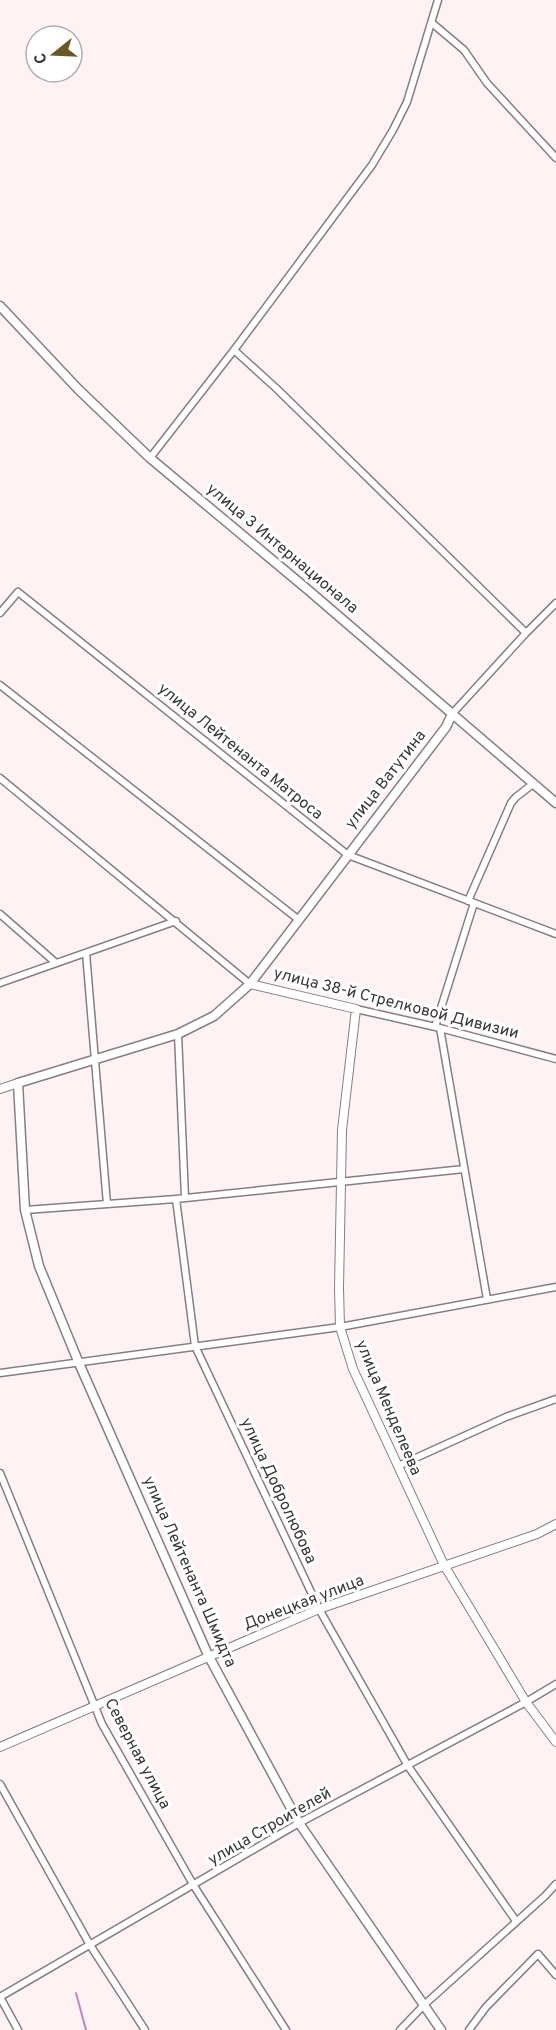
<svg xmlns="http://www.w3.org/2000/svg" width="556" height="2030" viewBox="0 0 556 2030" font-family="Overpass,sans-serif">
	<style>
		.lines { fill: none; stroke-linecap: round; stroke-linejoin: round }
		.stream { stroke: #b889bf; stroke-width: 2 }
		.minor-casing { stroke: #887d80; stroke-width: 9 }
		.tertiary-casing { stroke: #887d80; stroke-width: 10 }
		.secondary-casing { stroke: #887d80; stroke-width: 11 }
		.minor { stroke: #fff; stroke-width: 6 }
		.tertiary { stroke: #fff; stroke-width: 8 }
		.secondary { stroke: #fff; stroke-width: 8 }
		.labels { text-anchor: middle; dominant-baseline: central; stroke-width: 6; stroke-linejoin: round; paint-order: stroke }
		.street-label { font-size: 16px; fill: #3c3738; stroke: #fff }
	</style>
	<rect width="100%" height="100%" fill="#fef2f5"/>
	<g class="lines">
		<path class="stream" d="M76,1993L86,2030"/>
		<g class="minor-casing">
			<path id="minor" d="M432,23L464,50L487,83L556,158
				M234,350L277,389L526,633
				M150,458L234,350L372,165L393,130L407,102L438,0
				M0,613L18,592L348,855L556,934
				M0,685L299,920
				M452,714L526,633L556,603
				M0,778L250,984
				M468,901L511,803L516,797L533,784
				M0,914L56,963
				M86,953L107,1204
				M0,983L176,921
				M356,1009L440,1028L556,1059
				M435,1027L474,903
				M440,1028L487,1299
				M178,1034L185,1198
				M176,1199L195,1346L319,1609L408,1766L516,1921
				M25,1210L176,1199L464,1169
				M0,1373L340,1327L556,1287
				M398,1466L506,1417L556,1399
				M0,1473L102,1724L194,1886L286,2030
				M0,1784L90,1945L145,2030
				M0,1997L299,1823L526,1702L556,1684
				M0,1997L18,2030
				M400,2030L424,2005L545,1896L556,1884
				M469,2030L486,2007L538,1954L556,1975"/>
		</g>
		<g class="tertiary-casing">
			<path id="tertiary" d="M250,984L356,1009L342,1130L339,1288L340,1327L353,1369L444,1565L526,1702L556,1742
				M0,1089L18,1083
				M0,1747L319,1609L537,1534L556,1524"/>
		</g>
		<g class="secondary-casing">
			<path id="secondary" d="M0,306L78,389L150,458L307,589L556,803
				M441,2030L299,1823L208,1655L78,1361L39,1266L25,1210L18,1083L178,1034L214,1016L250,984L446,727L452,714"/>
		</g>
		<use href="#minor" class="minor"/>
		<use href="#tertiary" class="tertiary"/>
		<use href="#secondary" class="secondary"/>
	</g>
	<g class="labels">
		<g class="street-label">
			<text transform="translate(282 549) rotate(40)">улица 3 Интернационала</text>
			<text transform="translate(240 752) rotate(39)">улица Лейтенанта Матроса</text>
			<text transform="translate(386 780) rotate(-52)">улица Ватутина</text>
			<text transform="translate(396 1004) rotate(14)">улица 38-й Стрелковой Дивизии</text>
			<text transform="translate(388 1408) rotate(67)">улица Менделеева</text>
			<text transform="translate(278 1491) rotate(65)">улица Добролюбова</text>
			<text transform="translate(189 1572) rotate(66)">улица Лейтенанта Шмидта</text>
			<text transform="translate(304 1603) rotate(-21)">Донецкая улица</text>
			<text transform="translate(137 1754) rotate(62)">Северная улица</text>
			<text transform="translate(270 1827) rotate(-30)">улица Строителей</text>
		</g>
	</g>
	<g transform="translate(54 54) rotate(252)"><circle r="28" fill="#ffffff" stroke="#b1afaf" stroke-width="1.5"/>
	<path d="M0-4.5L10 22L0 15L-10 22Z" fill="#695826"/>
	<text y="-9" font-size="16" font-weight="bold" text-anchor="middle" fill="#3c3738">С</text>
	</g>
</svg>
